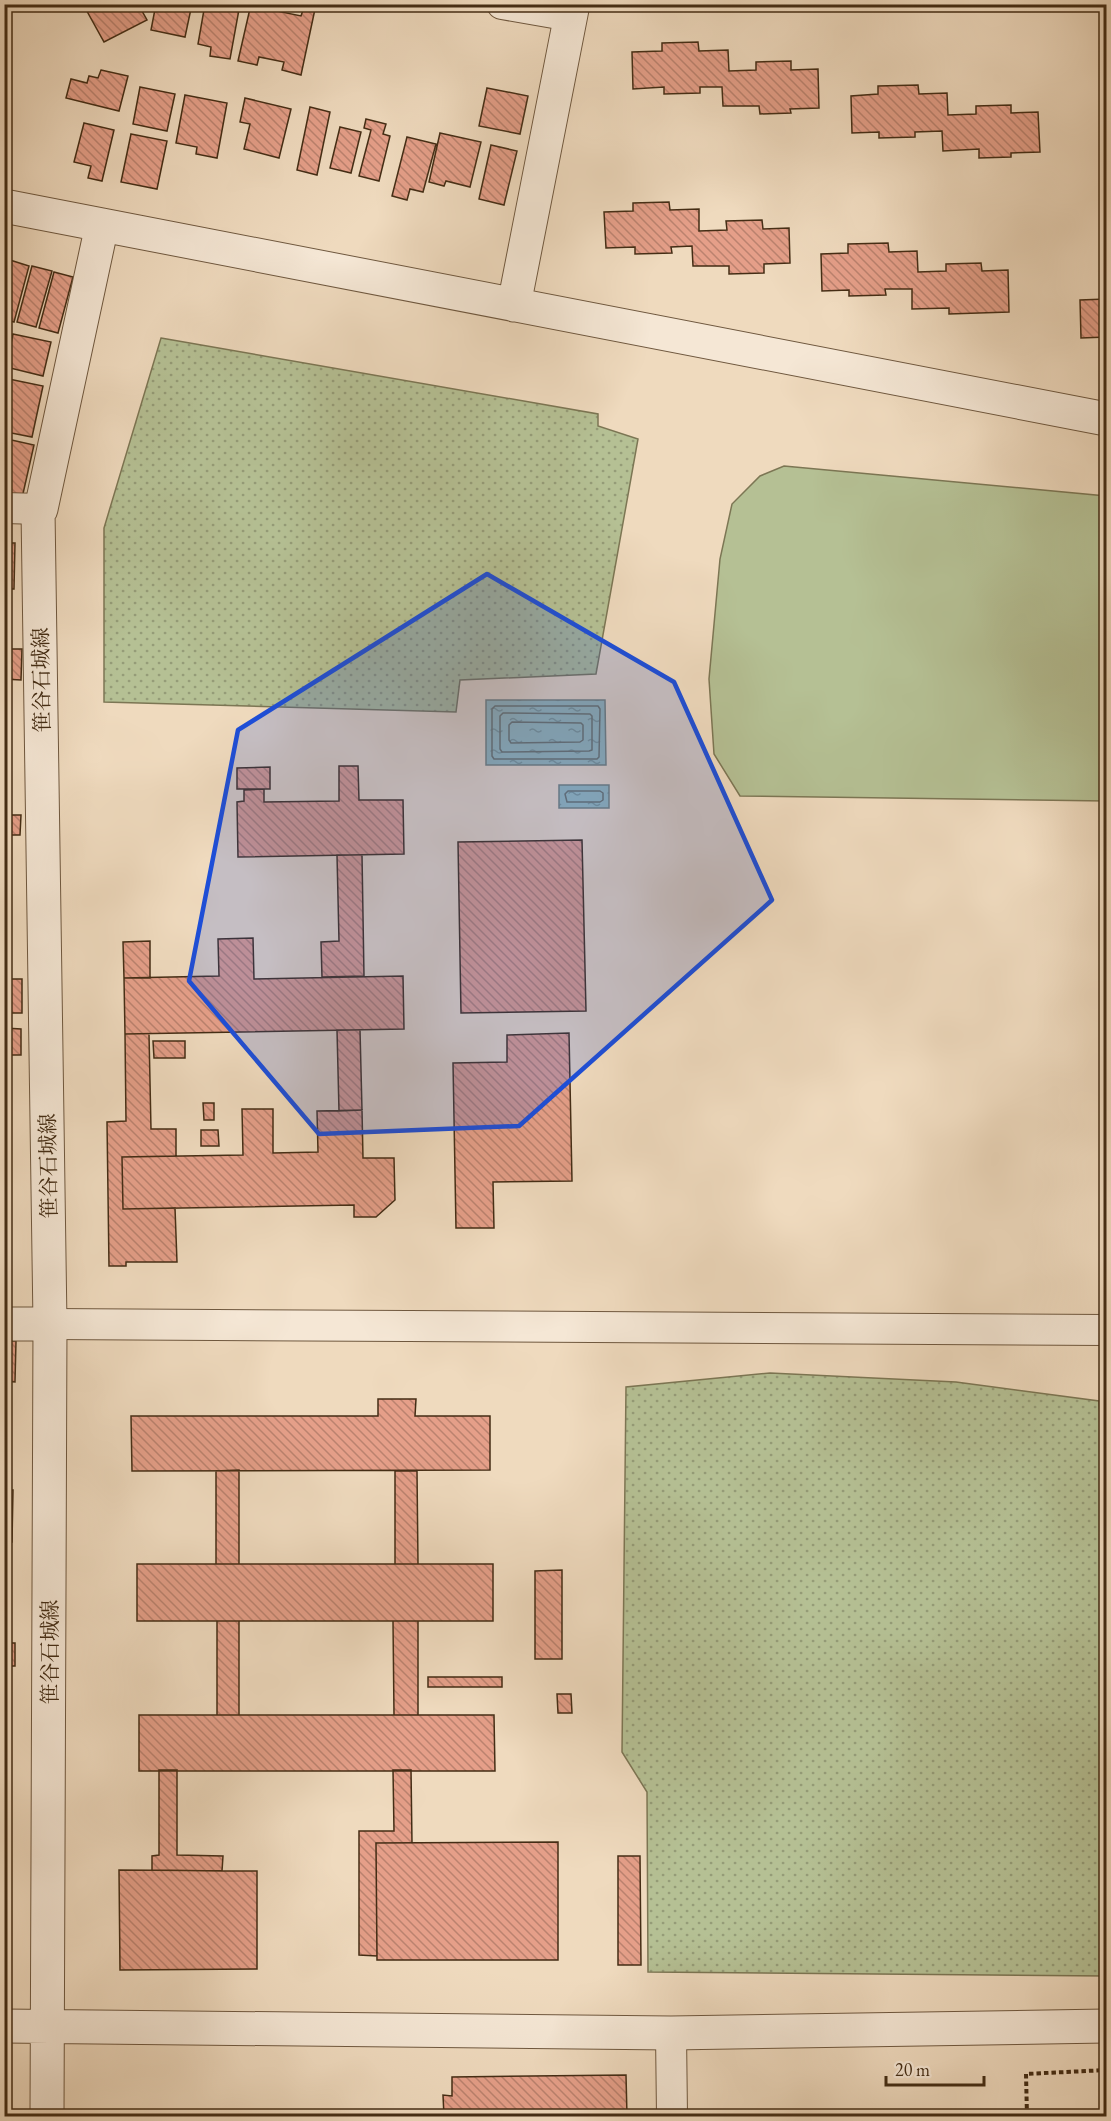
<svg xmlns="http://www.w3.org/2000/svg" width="1111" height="2121" viewBox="0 0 1111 2121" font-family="'EB Garamond','Noto Serif JP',serif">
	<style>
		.park { fill: url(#park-dots); stroke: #7c7654; stroke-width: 1.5 }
		.garden { fill: #b5c094; stroke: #7c7654; stroke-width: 1.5 }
		.water { fill: url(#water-ripples); stroke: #788274; stroke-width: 1.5 }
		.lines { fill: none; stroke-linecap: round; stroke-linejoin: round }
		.shore { stroke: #6f7464; stroke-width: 1.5 }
		.building { fill: url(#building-back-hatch); stroke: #442d15; stroke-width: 1.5 }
		.minor-casing { stroke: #6f583f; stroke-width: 32 }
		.tertiary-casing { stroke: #6f583f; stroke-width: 35 }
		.path { stroke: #442d15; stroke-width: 4; stroke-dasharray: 4.5 3; stroke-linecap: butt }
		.minor { stroke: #f5e7d5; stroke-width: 30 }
		.tertiary { stroke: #f5e7d5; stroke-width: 33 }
		.marked { fill: #1d4ed8; fill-opacity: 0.2; stroke: #1d4ed8; stroke-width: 4.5; stroke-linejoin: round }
		.labels { text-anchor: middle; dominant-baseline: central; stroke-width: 6; stroke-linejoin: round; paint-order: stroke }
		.street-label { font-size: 21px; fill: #442d15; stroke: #f5e7d5 }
	</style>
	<defs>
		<pattern id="park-dots" width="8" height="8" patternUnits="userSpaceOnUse" patternTransform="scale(1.5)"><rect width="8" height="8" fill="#b5c094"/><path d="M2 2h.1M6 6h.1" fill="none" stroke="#959c78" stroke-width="1.8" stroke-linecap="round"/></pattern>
		<pattern id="water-ripples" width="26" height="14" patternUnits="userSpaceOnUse" patternTransform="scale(1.5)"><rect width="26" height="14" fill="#9abab3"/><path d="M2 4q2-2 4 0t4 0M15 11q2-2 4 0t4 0" fill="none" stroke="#7f9890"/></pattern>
		<pattern id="building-back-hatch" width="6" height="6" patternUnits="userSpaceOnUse" patternTransform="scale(1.5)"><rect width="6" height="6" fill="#e59f89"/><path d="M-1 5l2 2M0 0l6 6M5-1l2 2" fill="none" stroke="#bb826f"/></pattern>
	</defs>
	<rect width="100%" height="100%" fill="#efdabe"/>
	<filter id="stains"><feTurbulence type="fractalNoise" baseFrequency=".00333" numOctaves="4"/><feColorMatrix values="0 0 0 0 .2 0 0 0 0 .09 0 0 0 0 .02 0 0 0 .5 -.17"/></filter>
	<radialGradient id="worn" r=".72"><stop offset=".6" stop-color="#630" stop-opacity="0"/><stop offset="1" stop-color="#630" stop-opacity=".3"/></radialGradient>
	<path class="park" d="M161,338L598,414V426L638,439L596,674L460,680L456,712L104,702V528Z
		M770,1373L956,1382L1099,1401L1106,1497V1976L648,1972L647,1792L622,1752L626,1387Z"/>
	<path class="garden" d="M784,466L1106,496V801L740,796L714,754L709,679L720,559L732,504L760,476Z"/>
	<path class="water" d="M486,700H605L606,765H486Z
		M559,785H609V808H559Z"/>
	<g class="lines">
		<path class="shore" d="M495,706H598L600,709L599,757L597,759H494L492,756V709Z
			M503,713L590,714L592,716V750L589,751L502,752L500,749V716Z
			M512,722L581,723L583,725V740L580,742L511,743L509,740V725Z
			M568,791H600L603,793V800L600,802H567L565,794Z"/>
	</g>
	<path class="building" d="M83,4H138L147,20L104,42Z
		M156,4H192L185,37L151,30Z
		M205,4H240L230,59L210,56L211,47L198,44Z
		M251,4H263L262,8L301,16L304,7L315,9L301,75L282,70L284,62L259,57L257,65L238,61Z
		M698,42L699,51L728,50L729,71L756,70V62L791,61V70L818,69L819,108L790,109L791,113L760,114L759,106H723L722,87H700V93L664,94V87L633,89L632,52L662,51V43Z
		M101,70L128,76L119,111L66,98L71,79L87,83L89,76L98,78Z
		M918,85L919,94L947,93L948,115L976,114V106L1011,105V113L1038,112L1040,152L1011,153V157L979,158V149L943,151L942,131L915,132V137L879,138V132L852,133L851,96L878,94V86Z
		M140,87L175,94L167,131L133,124Z
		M487,88L528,96L520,134L479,126Z
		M185,95L227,103L217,158L196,154L197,147L176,143Z
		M245,98L291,109L279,158L244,149L250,124L240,122Z
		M310,107L330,112L317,175L297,170Z
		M366,119L386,124L383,134L390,136L379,181L359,176L371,130L364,128Z
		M84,123L114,130L102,181L88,178L91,166L74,162Z
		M340,127L361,132L351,173L330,168Z
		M440,133L481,142L470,187L446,181L444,186L429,182Z
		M131,134L167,141L157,189L121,182Z
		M407,137L436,144L423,192L410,189L407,200L392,196Z
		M491,145L517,151L504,205L479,199Z
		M669,202L670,210L699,209V231L727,230L726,221L762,220L763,229L789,228L790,263L764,264V273L729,274V266H693L692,246L671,247L672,253L635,254V247L606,248L604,212L633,211V203Z
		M888,243L889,252L917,251L918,272L946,271V264L981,263L982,271L1008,270L1009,312L949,314V308L912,309V289H885L886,295L849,296V290L822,291L821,254L848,253V244Z
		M10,260L29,266L14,322L4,319V280Z
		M32,266L52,271L36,327L17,322Z
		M54,272L73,277L58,333L39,328Z
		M1106,299V337L1081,338L1080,300Z
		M13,334L51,342L43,376L6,367Z
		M4,378L43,386L32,437L6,432L8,419L4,418Z
		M7,439L34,445L22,498L4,494V449Z
		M4,543H15L14,589H4Z
		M4,649H22L21,680L4,679Z
		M339,766H358L359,800H403L404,854L238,857L237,802L244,801V790L264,789V802L339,801Z
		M270,767V789H237V768Z
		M4,815H21L20,835H10V845H4Z
		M582,840L586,1011L461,1013L458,842Z
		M337,855H362L364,976L322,977L321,942L339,941Z
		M4,875H10V904H4Z
		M4,914H9V941H4Z
		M253,938L254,979L403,976L404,1029L125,1034L124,978L219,976L218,939Z
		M150,941V978H124L123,942Z
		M4,979H22V1013H4Z
		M4,1028L21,1029V1055H4Z
		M337,1030H360L362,1110L339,1111Z
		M569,1033L572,1181L493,1182L494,1228H456L453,1063L507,1062V1035Z
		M125,1034H149L151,1129H176V1156L122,1157L123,1209L175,1208L177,1262H126V1266H109L107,1122L126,1121Z
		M153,1041H185V1058H154Z
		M203,1103H214V1120H204Z
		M242,1109H273V1153L318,1152L317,1111L362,1110L363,1158H394L395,1200L376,1217H354V1205L123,1209L122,1157L243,1155Z
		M201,1130H218L219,1146H201Z
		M4,1341H16L15,1382L4,1381Z
		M378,1399H416L415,1416H490V1470L132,1471L131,1416H378Z
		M239,1470V1564H216V1471Z
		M395,1471H417L418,1564H395Z
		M4,1490H13L12,1542H4Z
		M137,1564H493V1621H137Z
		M562,1570V1659H535V1571Z
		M217,1621H239V1715H217Z
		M393,1621H418V1715H394Z
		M4,1643H15V1666H4Z
		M428,1677H502V1687H428Z
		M557,1694H571L572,1713H558Z
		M139,1715H494L495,1771H139Z
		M159,1770H177V1855L223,1856L222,1871L152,1870V1856L159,1855Z
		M393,1770H411L412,1843H376L377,1956L359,1955V1831H394Z
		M558,1842V1960H377L376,1843Z
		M618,1856H640L641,1965H618Z
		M119,1870L257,1871V1969L120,1970Z
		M626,2075L627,2116H444L443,2095L452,2096V2077Z"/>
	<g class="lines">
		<g class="minor-casing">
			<path id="minor" d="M502,4L571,16
				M4,508L41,509
				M50,1324L1106,1330
				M671,2033L672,2116"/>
		</g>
		<g class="tertiary-casing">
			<path id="tertiary" d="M4,206L1106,419
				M514,305L573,4
				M4,1324H50
				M4,2026L671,2033L1106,2026
				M47,2116L50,1324L38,510L41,509L102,225"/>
		</g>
		<path class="path" d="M1027,2116L1026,2074L1106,2070"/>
		<use href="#minor" class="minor"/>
		<use href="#tertiary" class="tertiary"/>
	</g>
	<path class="marked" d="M487,574L674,682L772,900L519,1126L319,1134L189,981L238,730Z"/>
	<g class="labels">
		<g class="street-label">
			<text transform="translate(41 680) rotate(-91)">笹谷石城線</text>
			<text transform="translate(48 1166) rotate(-91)">笹谷石城線</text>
			<text transform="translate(49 1652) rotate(-90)">笹谷石城線</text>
		</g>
	</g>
	<rect width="1111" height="2121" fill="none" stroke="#efdabe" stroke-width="24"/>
	<rect x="6" y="6" width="1099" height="2109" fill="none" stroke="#442d15" stroke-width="3"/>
	<rect x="12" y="12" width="1087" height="2097" fill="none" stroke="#442d15" stroke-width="1.5"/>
	<path d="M886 2076v9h98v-9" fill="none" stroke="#442d15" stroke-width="3"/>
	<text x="895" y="2076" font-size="18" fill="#442d15" stroke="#f5e7d5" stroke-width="4.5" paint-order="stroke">20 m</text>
	<rect width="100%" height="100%" filter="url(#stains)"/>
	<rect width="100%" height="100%" fill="url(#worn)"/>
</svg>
